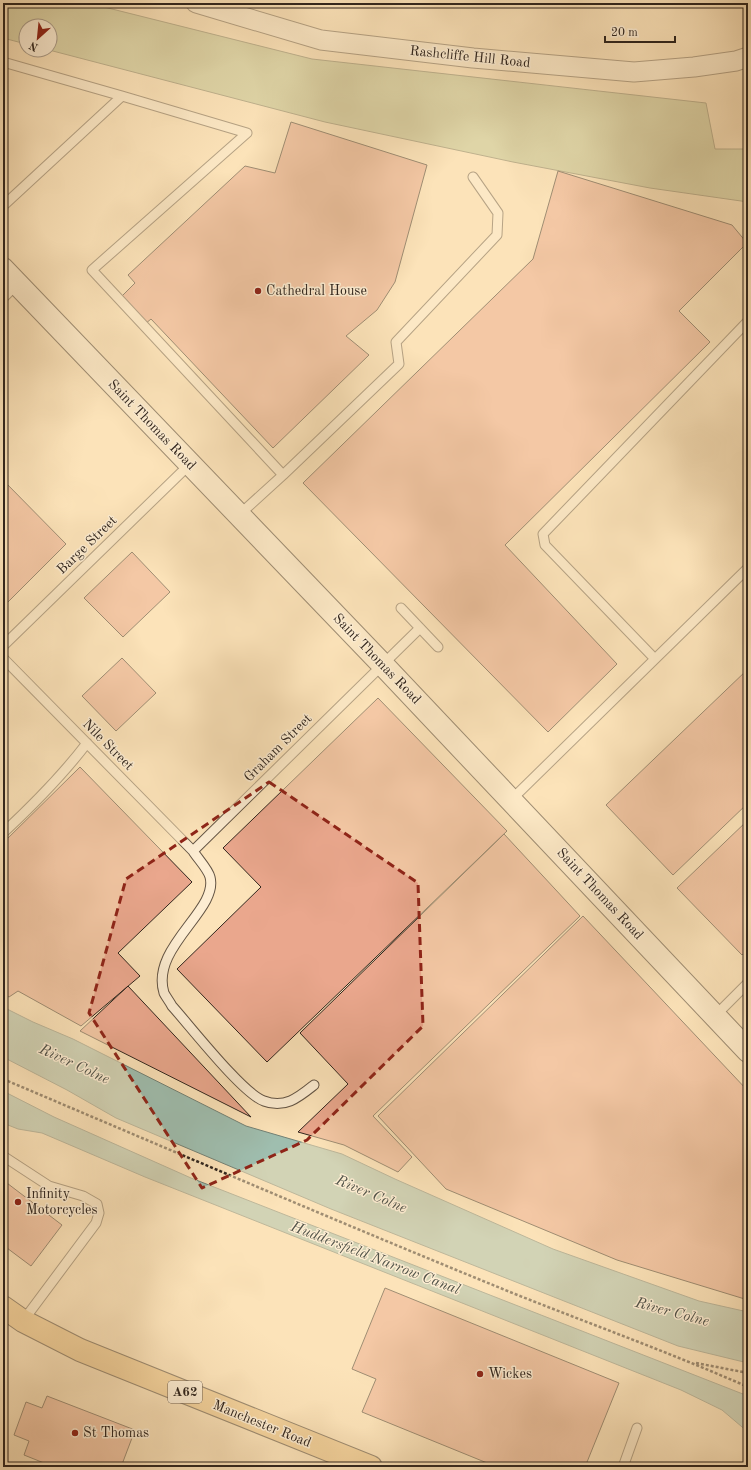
<svg xmlns="http://www.w3.org/2000/svg" width="751" height="1470" viewBox="0 0 751 1470" font-family="'Old Standard TT',serif">
	<style>
		.green { fill: #bdc491; stroke: #767457 }
		.water { fill: #9fbeaf; stroke: #738175 }
		.building { fill: #eaa78d; stroke: #30251d }
		.lines { fill: none; stroke-linecap: round; stroke-linejoin: round }
		.service-casing { stroke: #635444; stroke-width: 11 }
		.minor-casing { stroke: #635444; stroke-width: 21 }
		.secondary-casing { stroke: #30251d; stroke-width: 24 }
		.primary-casing { stroke: #30251d; stroke-width: 24 }
		.path { stroke: #30251d; stroke-width: 2.5; stroke-dasharray: 3 2; stroke-linecap: butt }
		.service { stroke: #fdedd2; stroke-width: 9 }
		.minor { stroke: #fdedd2; stroke-width: 19 }
		.secondary { stroke: #fdedd2; stroke-width: 22 }
		.primary { stroke: #eec27c; stroke-width: 22 }
		.marked { fill: none; stroke: #8f2418; stroke-width: 3; stroke-dasharray: 8 5; stroke-linejoin: round }
		.poi-dot { fill: #8f2418; stroke: #fdedd2; stroke-width: 1.5 }
		.labels { text-anchor: middle; dominant-baseline: central; stroke-width: 3; stroke-linejoin: round; paint-order: stroke }
		.shield { fill: #fdedd2; stroke: #6e6153; stroke-width: 1 }
		.shield-label { font-size: 13px; font-weight: bold; fill: #30251d }
		.street-label { font-size: 14px; fill: #30251d; stroke: #fdedd2 }
		.poi-label { font-size: 14px; fill: #30251d; stroke: #fdedd2; text-anchor: start }
		.water-label { font-size: 15px; font-style: italic; fill: #515349; stroke: #fdedd2 }
	</style>
	<rect width="100%" height="100%" fill="#fce3b9"/>
	<filter id="stains"><feTurbulence type="fractalNoise" baseFrequency=".005" numOctaves="4"/><feColorMatrix values="0 0 0 0 .2 0 0 0 0 .09 0 0 0 0 .02 0 0 0 .5 -.17"/></filter>
	<radialGradient id="worn" r=".72"><stop offset=".6" stop-color="#630" stop-opacity="0"/><stop offset="1" stop-color="#630" stop-opacity=".3"/></radialGradient>
	<path class="green" d="M3,3H88L312,59L706,103L715,149H748V202L650,188L513,162L325,122L49,50L50,26H26V44L3,38Z"/>
	<path class="water" d="M3,1007L33,1022L73,1039L246,1126L342,1154L395,1179L553,1249L699,1301L748,1312V1363L678,1346L331,1209L116,1118L67,1090L3,1057Z
		M3,1091L54,1117L191,1178L748,1396V1432L722,1410L681,1390L145,1177L42,1133L18,1129L3,1123Z"/>
	<path class="building" d="M291,122L427,165L395,282L377,310L346,336L369,355L273,448L151,319L145,324L119,299L135,283L128,275L245,166L275,173Z
		M558,171L732,225L747,243L679,311L710,342L505,545L617,664L548,732L303,483L533,259Z
		M3,480L66,544L3,607Z
		M132,552L170,592L123,637L84,598Z
		M122,658L156,693L116,731L82,696Z
		M748,669V803L673,875L606,805Z
		M378,698L507,831L267,1062L177,969L261,887L223,848Z
		M80,767L192,882L118,953L140,976L81,1026L18,991L9,997L3,994V843Z
		M748,820V949L742,955L677,888Z
		M504,834L580,916L373,1116L412,1157L398,1172L344,1145L298,1132L348,1084L300,1033Z
		M583,916L748,1091V1300L617,1260L446,1189L378,1116Z
		M128,986L251,1117L80,1031Z
		M3,1180L62,1225L31,1266L3,1245Z
		M385,1288L619,1383L585,1467H497L362,1412L376,1379L352,1369Z
		M47,1396L135,1430L121,1467H54L24,1455L29,1441L14,1435L26,1402L42,1408Z"/>
	<g class="lines">
		<g class="service-casing">
			<path id="service" d="M3,62L122,96
				M3,206L122,96L247,133L92,270L283,475L239,515
				M3,298L17,284
				M283,475L399,364L396,342L497,235L498,213L473,177
				M401,608L438,647
				M3,646L190,464
				M3,658L193,851C198,859 208,869 210,877C219,910 150,947 164,993C166,997 170,1002 172,1006C190,1026 243,1094 264,1101C285,1109 299,1097 314,1085
				M655,659L545,545L543,534L748,321
				M511,800L748,568
				M3,833C33,805 62,776 87,743
				M193,851L420,628
				M715,1016L748,983
				M3,1156L49,1186L83,1196L97,1204L99,1213L96,1223L23,1321
				M623,1467L637,1428"/>
		</g>
		<g class="minor-casing">
			<path id="minor" d="M196,3L321,40L473,58L634,72L694,67L736,61L748,57"/>
		</g>
		<g class="secondary-casing">
			<path id="secondary" d="M3,269L383,665L748,1051"/>
		</g>
		<g class="primary-casing">
			<path id="primary" d="M3,1307L23,1321L80,1350L371,1467"/>
		</g>
		<path class="path" d="M3,1079C173,1151 343,1224 515,1294C593,1325 671,1353 748,1387
			M696,1363L748,1373"/>
		<use href="#service" class="service"/>
		<use href="#minor" class="minor"/>
		<use href="#secondary" class="secondary"/>
		<use href="#primary" class="primary"/>
	</g>
	<path d="M0 0H751V1470H0ZM269,782L418,883L423,1026L307,1140L202,1188L89,1013L126,879Z" fill="#fce3b9" fill-opacity=".55" fill-rule="evenodd"/>
	<path class="marked" d="M269,782L418,883L423,1026L307,1140L202,1188L89,1013L126,879Z"/>
	<g class="poi-dot">
		<circle cx="258" cy="291" r="4"/>
		<circle cx="18" cy="1202" r="4"/>
		<circle cx="480" cy="1374" r="4"/>
		<circle cx="75" cy="1433" r="4"/>
	</g>
	<g class="labels">
		<rect class="shield" x="168" y="1381" width="34" height="22" rx="3"/>
		<g class="shield-label">
			<text x="185" y="1392">A62</text>
		</g>
		<g class="street-label">
			<text transform="translate(470 57) rotate(6)">Rashcliffe Hill Road</text>
			<text transform="translate(152 425) rotate(46)">Saint Thomas Road</text>
			<text transform="translate(87 545) rotate(-44)">Barge Street</text>
			<text transform="translate(377 659) rotate(46)">Saint Thomas Road</text>
			<text transform="translate(108 745) rotate(45)">Nile Street</text>
			<text transform="translate(278 748) rotate(-45)">Graham Street</text>
			<text transform="translate(600 894) rotate(47)">Saint Thomas Road</text>
			<text transform="translate(262 1424) rotate(22)">Manchester Road</text>
		</g>
		<g class="poi-label">
			<text x="266" y="291">Cathedral House</text>
			<text x="26" y="1194">Infinity<tspan x="26" dy="16">Motorcycles</tspan></text>
			<text x="488" y="1374">Wickes</text>
			<text x="83" y="1433">St Thomas</text>
		</g>
		<g class="water-label">
			<text transform="translate(74 1065) rotate(25)">River Colne</text>
			<text transform="translate(371 1195) rotate(23)">River Colne</text>
			<text transform="translate(375 1259) rotate(21)">Huddersfield Narrow Canal</text>
			<text transform="translate(672 1313) rotate(15)">River Colne</text>
		</g>
	</g>
	<rect width="751" height="1470" fill="none" stroke="#fce3b9" stroke-width="16"/>
	<rect x="4" y="4" width="743" height="1462" fill="none" stroke="#30251d" stroke-width="2"/>
	<rect x="8" y="8" width="735" height="1454" fill="none" stroke="#30251d"/>
	<g transform="translate(38 38) rotate(207)"><circle r="19" fill="#fdedd2" stroke="#ab9d8a"/>
	<path d="M0-3L7 15L0 10L-7 15Z" fill="#8f2418"/>
	<text y="-6" font-size="11" font-weight="bold" text-anchor="middle" fill="#30251d">N</text>
	</g>
	<path d="M605 36v6h70v-6" fill="none" stroke="#30251d" stroke-width="2"/>
	<text x="611" y="36" font-size="12" fill="#30251d" stroke="#fdedd2" stroke-width="3" paint-order="stroke">20 m</text>
	<rect width="100%" height="100%" filter="url(#stains)"/>
	<rect width="100%" height="100%" fill="url(#worn)"/>
</svg>
